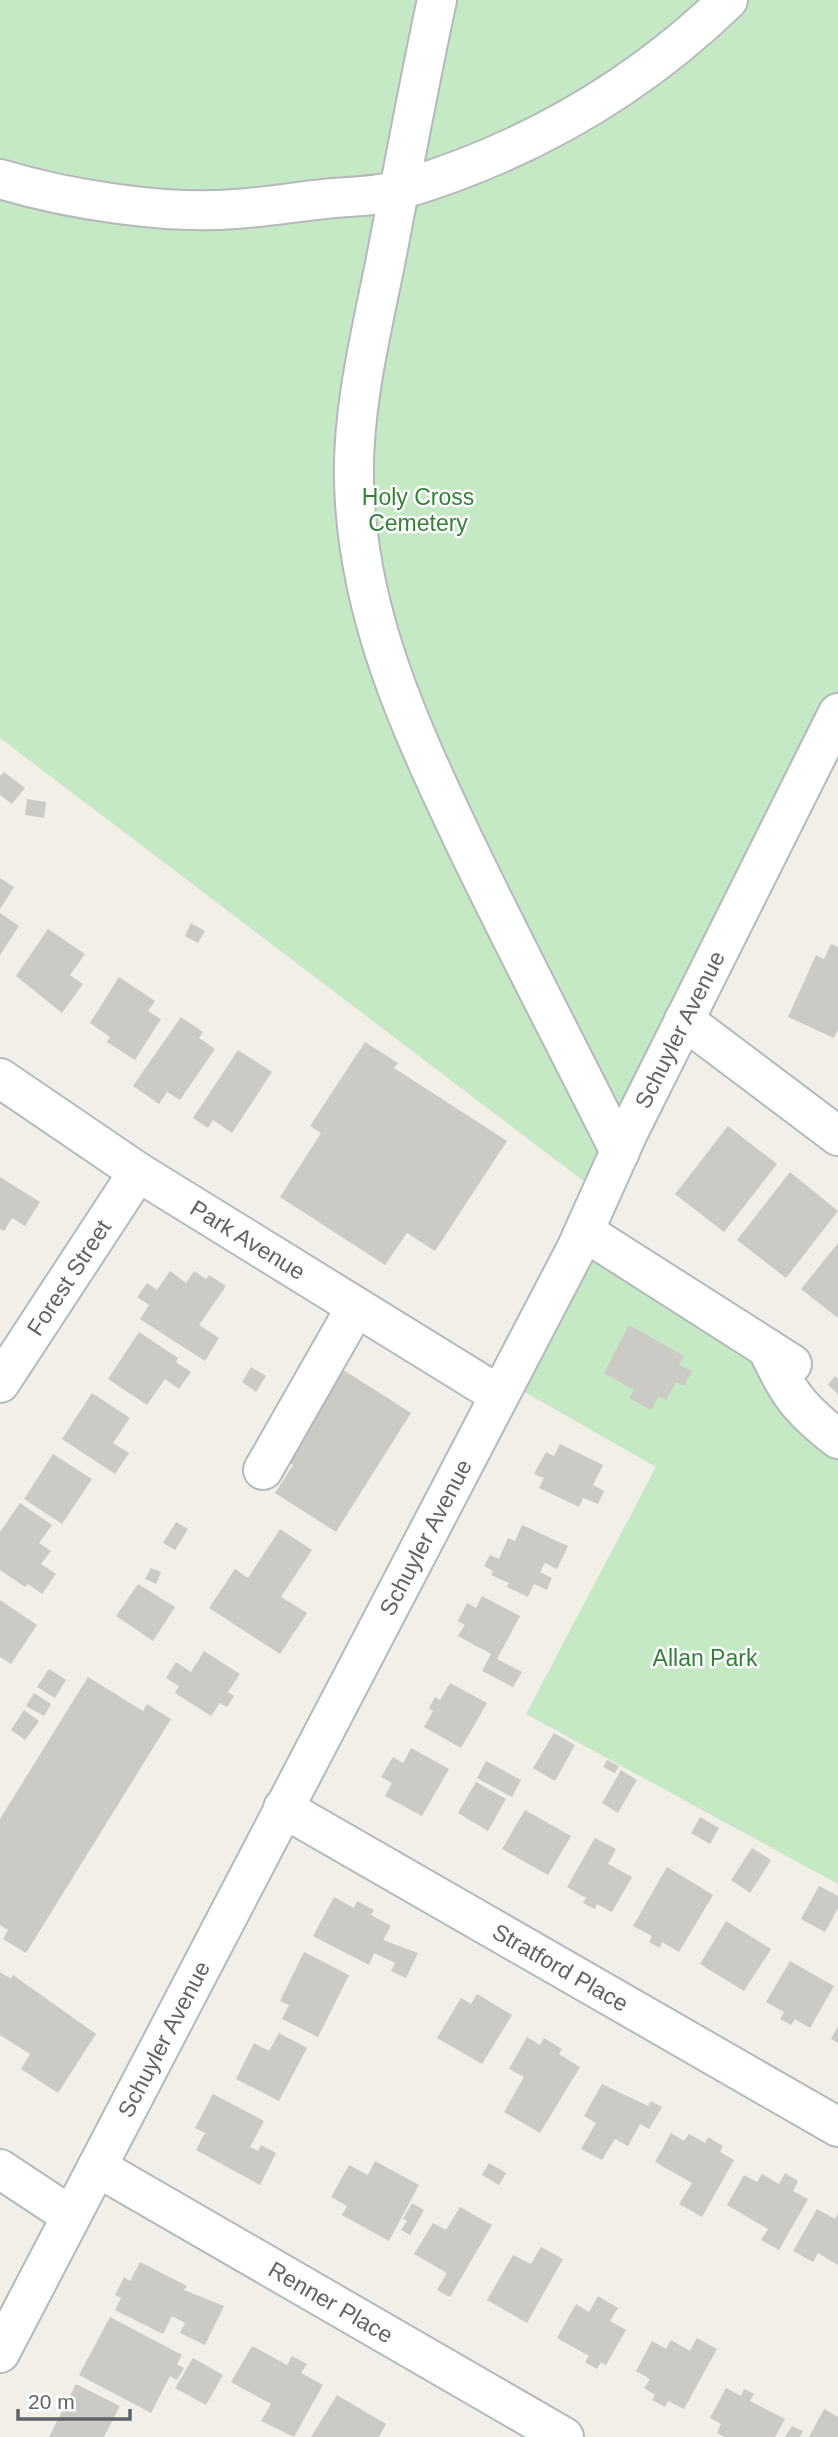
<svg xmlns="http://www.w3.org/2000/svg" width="838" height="2437" viewBox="0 0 838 2437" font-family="Arial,sans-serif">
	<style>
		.green { fill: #c5e8c5 }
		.building { fill: #cccac5 }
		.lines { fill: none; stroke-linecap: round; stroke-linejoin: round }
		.minor-casing { stroke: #b5b8bc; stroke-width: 42 }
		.minor { stroke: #fff; stroke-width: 38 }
		.labels { text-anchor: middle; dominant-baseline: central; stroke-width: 5; stroke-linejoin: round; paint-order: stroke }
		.park-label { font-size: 23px; fill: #348238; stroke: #fff }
		.street-label { font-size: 23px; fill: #5f6368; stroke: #fff }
	</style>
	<rect width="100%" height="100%" fill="#f1efe8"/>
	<path class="green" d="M0,0H838V713L602,1195L0,738Z
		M576,1249L814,1397L838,1416V1884L526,1714L656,1467L507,1382Z"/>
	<path class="building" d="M4,772L25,788L12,804L0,795V776Z
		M27,799L46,802L44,818L25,815Z
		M0,878L14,887L0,909Z
		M0,913L19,926L0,955Z
		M191,923L205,931L198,943L185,936Z
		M48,929L85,954L70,975L83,984L62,1013L16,976Z
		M831,944L838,947V1029L834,1038L788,1017L816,955L824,959Z
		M119,977L155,1001L148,1011L161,1019L135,1060L107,1042L110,1037L90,1023Z
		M181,1017L203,1032L199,1038L215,1049L180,1100L167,1092L159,1104L133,1086Z
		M365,1042L398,1063L394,1068L507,1141L435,1251L407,1233L385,1265L280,1197L321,1133L310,1126Z
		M238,1050L272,1072L232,1133L213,1120L208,1128L193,1118Z
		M728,1126L777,1164L724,1232L675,1194Z
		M790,1172L838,1211L786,1278L737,1240Z
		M0,1177L40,1202L25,1226L12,1218L4,1231L0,1229Z
		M838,1243V1318L801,1289Z
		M170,1271L186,1283L194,1271L206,1279L209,1275L226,1286L199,1325L219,1338L205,1361L140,1319L149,1305L137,1297L147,1283L157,1290Z
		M629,1325L684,1356L679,1365L692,1371L684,1386L676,1382L666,1400L659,1396L651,1410L629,1398L634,1390L604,1373Z
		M139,1332L178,1358L176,1362L191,1372L179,1389L165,1379L147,1405L108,1379Z
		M251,1367L266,1376L256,1392L242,1382Z
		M342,1369L411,1413L336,1532L275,1493L293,1465L290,1463L323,1406L320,1404Z
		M835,1376L838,1379V1394L828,1385Z
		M92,1393L130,1418L113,1443L129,1453L115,1474L62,1439Z
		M560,1444L603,1465L593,1485L604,1491L598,1504L583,1498L579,1507L539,1488L544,1478L534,1474L546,1452L554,1456Z
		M53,1454L92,1479L62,1524L24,1499Z
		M20,1503L52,1525L39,1543L51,1551L41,1564L56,1574L42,1594L28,1584L25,1587L0,1570V1532Z
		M176,1522L188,1529L175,1550L163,1543Z
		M522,1525L568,1546L557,1569L545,1563L540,1572L552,1578L547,1590L534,1584L528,1597L507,1587L509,1583L491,1575L493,1571L484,1566L490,1555L499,1559L508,1538L515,1541Z
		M280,1529L312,1550L281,1597L307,1613L280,1654L209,1608L235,1569L248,1578Z
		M151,1568L161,1572L156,1584L145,1579Z
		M138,1584L175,1607L153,1641L116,1616Z
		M482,1596L520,1616L497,1659L522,1672L513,1687L482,1671L491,1654L458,1636L465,1625L458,1621L467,1603L476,1608Z
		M0,1600L37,1625L11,1664L0,1657Z
		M204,1651L240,1674L228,1692L234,1696L227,1707L220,1703L211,1716L175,1693L179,1686L166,1678L176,1662L191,1672Z
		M49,1669L66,1680L55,1698L37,1687Z
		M88,1677L143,1711L147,1704L171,1719L26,1953L3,1939L8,1930L0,1925V1819Z
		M450,1683L487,1703L461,1748L424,1727L433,1711L429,1708L435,1697L440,1700Z
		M34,1693L51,1704L44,1716L26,1706Z
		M24,1710L39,1721L25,1740L11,1730Z
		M554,1733L575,1745L555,1781L533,1768Z
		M411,1748L449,1769L422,1816L385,1796L392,1783L381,1777L393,1757L403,1763Z
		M607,1760L619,1766L615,1773L603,1767Z
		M486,1761L521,1780L512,1797L477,1778Z
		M621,1770L637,1780L618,1813L602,1803Z
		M476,1782L506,1799L488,1831L458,1813Z
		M525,1810L571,1836L548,1875L502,1849Z
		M700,1817L719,1828L710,1844L691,1833Z
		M595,1838L616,1849L608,1864L632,1877L612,1912L597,1904L595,1909L583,1903L586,1898L567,1887Z
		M752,1848L771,1860L750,1893L731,1880Z
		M667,1867L713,1895L679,1952L662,1942L660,1948L649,1942L652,1936L633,1926Z
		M819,1886L838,1896V1908L825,1932L801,1919Z
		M334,1897L354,1908L357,1901L374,1910L371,1915L391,1926L383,1940L418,1953L406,1978L391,1971L395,1963L374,1953L369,1965L313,1936Z
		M726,1921L771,1949L744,1991L700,1964Z
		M304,1952L349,1975L318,2037L282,2019L289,2005L280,2001Z
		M790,1961L834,1986L810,2028L795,2019L791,2025L780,2019L784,2012L766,2002Z
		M0,1972L11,1979L13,1975L96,2034L58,2093L21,2069L30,2054L0,2035Z
		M477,1994L512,2015L482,2064L437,2038L461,1998L471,2004Z
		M838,2026V2043L831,2039Z
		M279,2033L307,2048L279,2101L236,2079L254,2043L269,2051Z
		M527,2037L540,2045L544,2038L562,2049L559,2054L580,2067L540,2133L504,2112L524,2077L509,2069Z
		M602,2084L648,2106L651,2101L662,2107L649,2129L640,2124L628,2146L615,2139L602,2160L581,2149L596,2123L584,2116Z
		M213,2094L264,2121L250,2147L258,2151L261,2145L276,2153L260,2185L196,2150L205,2133L195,2128Z
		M671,2133L684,2141L689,2134L705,2143L708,2137L723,2146L720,2152L734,2160L702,2217L679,2204L692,2183L655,2162Z
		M375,2161L419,2185L389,2241L342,2215L347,2206L331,2197L349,2165L368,2175Z
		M489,2163L506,2173L499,2185L482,2175Z
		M785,2173L798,2181L793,2191L808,2199L779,2250L761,2240L768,2229L727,2205L744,2175L757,2182L762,2174L779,2184Z
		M412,2203L424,2210L410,2235L401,2230L407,2221L403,2219Z
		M460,2207L492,2225L450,2297L437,2290L447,2273L414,2254L433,2223L446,2230Z
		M817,2209L835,2219L838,2213V2265L818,2253L813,2262L793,2251Z
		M541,2247L563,2259L527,2323L487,2300L513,2255L531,2264Z
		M140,2262L187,2286L184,2290L224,2306L205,2345L180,2333L185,2323L172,2316L163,2334L115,2310L121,2298L115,2295L124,2277L130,2281Z
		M598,2296L618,2308L610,2321L626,2330L606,2365L601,2362L597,2369L585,2362L589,2356L557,2338L576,2304L589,2312Z
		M110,2317L182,2355L177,2364L184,2368L177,2380L170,2376L151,2413L79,2375Z
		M697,2338L717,2349L684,2409L668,2401L665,2407L652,2400L655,2395L644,2388L650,2379L636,2371L652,2341L666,2349L671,2340L690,2351Z
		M252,2346L287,2365L292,2356L307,2364L301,2373L323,2385L294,2437L261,2421L271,2404L231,2382Z
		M193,2358L223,2375L206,2405L175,2388Z
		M76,2384L120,2406L104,2437H49Z
		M726,2388L741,2396L744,2389L754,2394L750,2401L785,2419L775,2437H724L717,2433L721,2424L710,2418Z
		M337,2395L386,2424L379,2437H311Z
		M824,2409L838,2417V2437H809Z
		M792,2426L803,2431L800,2437H785Z"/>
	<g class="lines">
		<g class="minor-casing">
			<g id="minor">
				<path d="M437,0C418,88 402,176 385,264C371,333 352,411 354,481C357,613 409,725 464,841C514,945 568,1048 620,1152"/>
				<path d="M0,179C66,199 166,215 235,209C265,207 295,202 324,199C349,196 379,197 403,189C526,152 636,89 728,0"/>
				<path d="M684,1020L838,1136"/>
				<path id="s1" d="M0,1078L138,1172L499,1395"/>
				<path d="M585,1232L792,1364"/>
				<path d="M767,1348C788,1393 798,1408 838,1439"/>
				<path id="s2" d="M0,1383L138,1172"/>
				<path d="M263,1470L356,1307"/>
				<path id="s3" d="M283,1808L838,2127"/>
				<path id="s4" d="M97,2167L564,2437"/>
				<path d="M0,2169L71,2216"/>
				<path id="s5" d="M0,2353L576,1249L629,1131L838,713"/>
			</g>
		</g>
		<use href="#minor" class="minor"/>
	</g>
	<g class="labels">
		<g class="park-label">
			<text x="418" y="497">Holy Cross<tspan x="418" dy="26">Cemetery</tspan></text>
			<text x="705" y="1658">Allan Park</text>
		</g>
		<g class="street-label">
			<text stroke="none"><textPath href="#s5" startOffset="1488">Schuyler Avenue</textPath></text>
			<text stroke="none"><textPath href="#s1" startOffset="296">Park Avenue</textPath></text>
			<text stroke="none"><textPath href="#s2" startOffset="126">Forest Street</textPath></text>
			<text stroke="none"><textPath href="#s5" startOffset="920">Schuyler Avenue</textPath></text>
			<text stroke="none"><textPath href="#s3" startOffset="320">Stratford Place</textPath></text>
			<text stroke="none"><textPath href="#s5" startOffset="354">Schuyler Avenue</textPath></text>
			<text stroke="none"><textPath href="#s4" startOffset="270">Renner Place</textPath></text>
		</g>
	</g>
	<path d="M18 2409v10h112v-10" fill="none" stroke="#5f6368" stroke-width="3.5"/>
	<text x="28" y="2409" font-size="21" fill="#5f6368" stroke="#ffffff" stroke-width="5" paint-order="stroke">20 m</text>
</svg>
